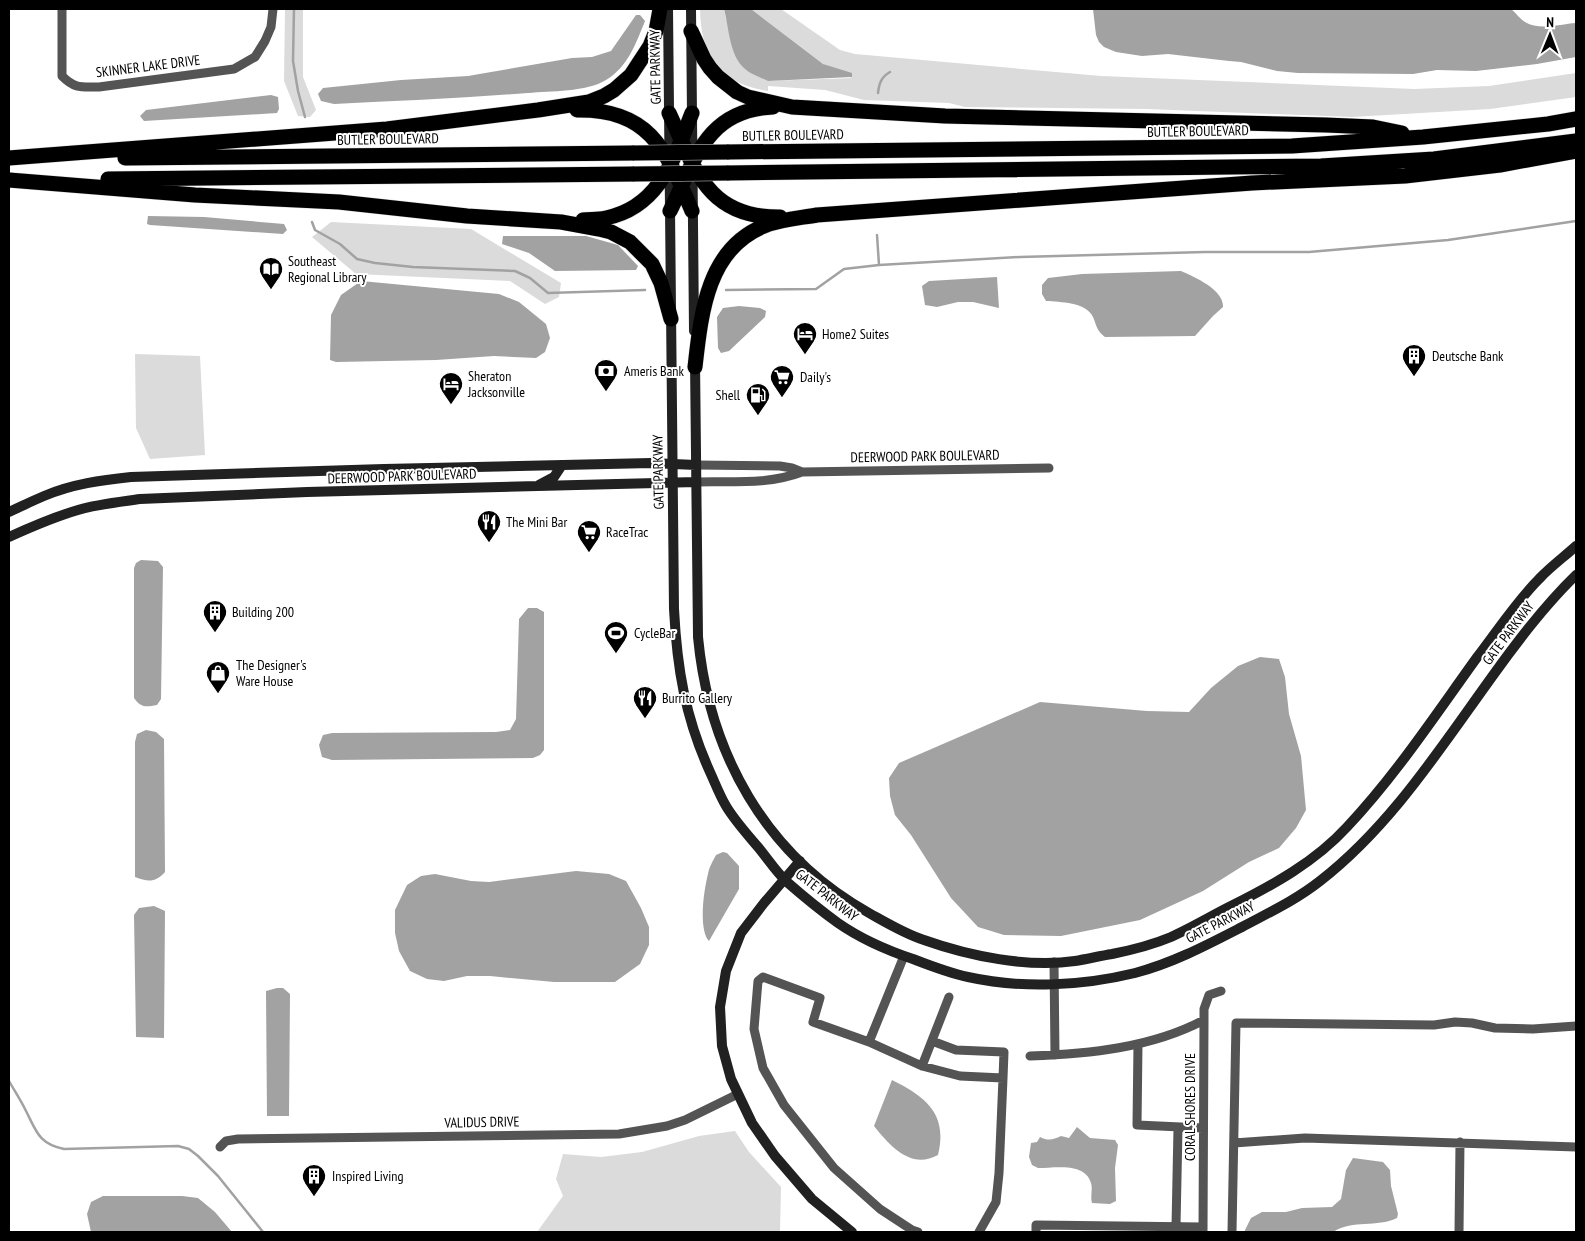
<svg xmlns="http://www.w3.org/2000/svg" width="1585" height="1241" viewBox="0 0 1585 1241" font-family="'PT Sans Narrow',sans-serif">
	<style>
		.green { fill: #dbdbdb }
		.water { fill: #a2a2a2 }
		.lines { fill: none; stroke-linecap: round; stroke-linejoin: round }
		.stream { stroke: #a2a2a2; stroke-width: 2.5 }
		.highway-casing { stroke: #dbdbdb; stroke-width: 16 }
		.street { stroke: #545454; stroke-width: 9 }
		.secondary { stroke: #212121; stroke-width: 10 }
		.highway { stroke: #000; stroke-width: 15 }
		.highway-bridge-casing { stroke: #dbdbdb; stroke-width: 16; stroke-linecap: butt }
		.highway-bridge { stroke: #000; stroke-width: 15 }
		.labels { text-anchor: middle; dominant-baseline: central; stroke-width: 4; stroke-linejoin: round; paint-order: stroke }
		.street-label { font-size: 14px; fill: #000; stroke: #fff }
		.poi-label { font-size: 14px; fill: #000; stroke: #fff; text-anchor: start }
	</style>
	<rect width="100%" height="100%" fill="#fff"/>
	<path class="green" d="M285,9H303V77L316,110L310,117L298,116L284,81Z
		M700,9H724L726,19L768,81L852,78L823,64L751,9H781L840,50L855,54L1101,76L1414,89L1489,86L1576,73V97L1490,109L1352,117L1147,109L965,107L949,103L864,100L825,90L768,86V91C719,83 701,57 700,9Z
		M331,222L471,229L561,283L559,297L545,304L510,281L356,274L312,237Z
		M135,354L200,356L205,455L150,459L136,428Z
		M735,1131L749,1152L781,1187L780,1232H537L563,1196L556,1179L563,1154L601,1157L642,1152L699,1136Z"/>
	<path class="water" d="M724,9H751L823,64L852,73V77L768,81C760,77 750,74 744,68C729,54 729,27 724,9Z
		M1093,9H1511C1516,13 1520,19 1525,22C1540,31 1560,24 1576,23V57L1537,64L1476,71L1437,70L1413,74L1298,73L1277,71L1241,62L1229,61L1168,54L1142,56L1116,52L1104,47L1099,42L1096,35Z
		M636,15H640L645,21C636,43 628,67 606,80C587,92 550,91 528,93C463,98 398,101 334,104L321,101L318,94L323,88L401,80L468,76L572,58L592,57L611,51Z
		M271,95L278,97L279,109L277,113L144,121L140,116L146,110Z
		M148,216L204,217L284,224L287,230L283,234L150,225L147,224Z
		M503,236H586L618,245L638,266L636,270L555,271L529,253L502,244Z
		M1181,271C1195,277 1224,290 1223,307L1213,316L1195,336L1105,337C1096,330 1097,326 1093,317C1086,302 1060,302 1046,301L1042,294V285L1048,278L1082,274Z
		M997,277L999,308L973,302H958L937,307L925,305L922,286L929,281Z
		M361,281L499,294L519,302L546,324L550,338L545,352L536,358L494,356L436,360L336,362L330,360L331,315L341,295Z
		M739,306L760,308L766,311L765,317L729,351L721,353L718,348L717,317L723,308Z
		M141,560L158,561L163,567L161,699L157,705C146,707 141,708 134,698V568L136,563Z
		M528,608H537L544,612V750L540,755L533,758L332,760L322,757L319,745L323,735L332,733L496,732L510,730L516,719L519,619Z
		M1260,657L1279,659L1285,677L1289,714L1301,756L1306,810L1296,828L1279,848L1249,862L1203,891L1140,920L1061,936L1004,935L978,927L951,898L911,835L895,815L890,796L889,778L899,763L1040,702L1147,711L1189,712L1211,688L1238,666Z
		M146,730L156,732L164,739L165,872C155,883 148,882 135,877V742L137,734Z
		M723,852L727,853L739,866V889L709,941C698,929 704,889 708,874C709,867 713,861 716,855Z
		M576,871L609,874L626,881L641,908L649,927V945L640,964L615,982H554L490,976H467L444,981L427,979L410,971L399,951L395,933V910L407,885L421,876L435,874L471,881L489,882Z
		M154,906L165,911L164,1038L136,1037L134,915L139,908Z
		M277,988H283L290,994L289,1116H267L266,991Z
		M892,1080C926,1097 948,1114 938,1155C911,1170 890,1146 874,1126Z
		M1077,1127L1090,1138L1115,1140L1118,1145L1115,1168L1116,1201L1110,1204L1092,1203C1090,1196 1093,1189 1091,1183C1085,1162 1055,1168 1038,1168L1032,1165L1029,1157L1031,1143L1037,1142L1040,1137C1048,1141 1053,1140 1061,1136L1069,1138Z
		M1353,1158L1383,1162L1390,1170L1391,1186L1398,1214L1397,1218C1376,1228 1354,1219 1333,1232H1245V1230L1251,1218L1262,1212H1286L1302,1208L1332,1207L1341,1199L1346,1170Z
		M103,1196H182L198,1198L215,1212L232,1232H91L87,1214L91,1202Z"/>
	<g class="lines">
		<path class="stream" d="M294,9L293,61L298,91L305,117
			M878,93C879,84 881,77 890,72
			M312,222L315,230L340,244L357,259L375,263L413,267L515,271L530,278L548,293L645,290
			M877,235L879,265
			M726,290L816,289L844,269L879,265L1020,257L1205,252H1309L1448,240L1576,221
			M9,1081C14,1090 20,1099 25,1109C36,1130 38,1144 64,1149L178,1146L189,1149L198,1156L218,1176L263,1232"/>
		<g class="highway-casing">
			<path id="highway" d="M691,31L704,59L710,68L718,77L737,92L748,97L792,107L945,116L1326,125L1373,127L1402,133
				M577,110C651,109 666,151 692,211
				M669,113C695,169 707,218 780,217
				M727,152L1292,146L1423,137L1548,124L1576,119
				M9,158L387,129L538,110L589,102L604,96L614,90L631,75L650,46L656,31L660,9
				M125,158L634,153
				M727,173L1321,166L1434,159L1576,141
				M108,179L634,174
				M9,180L195,195L339,202L467,216L561,222L599,229L611,232L630,242L652,264L661,283L671,319
				M670,211C695,160 706,110 773,107
				M583,220C590,219 598,220 606,218C660,207 674,158 692,113
				M695,367C701,314 707,249 764,226C781,219 800,218 817,215L1252,183L1405,176L1500,165L1576,151"/>
		</g>
		<path class="street" d="M62,9V76C75,89 81,87 99,87L234,69L255,57L265,41L271,27L273,9
			M696,465L780,466L792,468L802,472
			M696,482C731,481 768,485 802,472L1049,468
			M904,956L869,1042L813,1022L820,998L763,977L758,981L754,1029L763,1068L784,1105L834,1168L880,1209L912,1230L918,1232
			M1054,962L1055,1055
			M932,1041L956,1050L1004,1052L1003,1078
			M869,1042L922,1066L960,1076L1003,1078L999,1173L996,1202L979,1232
			M1138,1044L1137,1125L1203,1128
			M1030,1056C1088,1054 1151,1048 1204,1020
			M922,1066L949,997
			M1234,1143L1305,1138L1576,1147
			M220,1147L226,1141L238,1139L619,1134L667,1126L685,1120L738,1094
			M1176,1226L1178,1128
			M1036,1232V1225L1203,1227
			M1203,1232L1204,1020V1009L1209,995L1221,991
			M1232,1232L1236,1023L1434,1025L1455,1022L1472,1023L1495,1028L1533,1029L1576,1026
			M1459,1232L1460,1142"/>
		<path class="secondary" d="M668,9L674,609C677,668 685,717 710,772C715,783 720,796 726,806C735,821 747,834 758,847C768,859 776,872 787,882C803,896 820,910 838,923C861,939 886,950 913,959C931,966 949,973 968,977C1022,989 1082,986 1135,973C1173,963 1207,945 1242,927C1268,913 1296,900 1320,881C1391,826 1441,747 1494,674C1519,639 1545,605 1576,575
			M691,9L694,331
			M695,361L698,637C709,753 765,855 869,913C887,923 905,934 924,940C969,956 1028,968 1075,961C1087,959 1100,956 1112,954C1132,950 1152,945 1171,937C1191,928 1211,916 1231,906C1273,885 1315,862 1347,827C1396,775 1436,714 1478,656C1498,630 1516,602 1539,579C1550,567 1564,557 1576,546
			M539,485L554,477L562,465
			M9,512C20,507 32,501 44,496C72,484 102,480 131,477L384,469L651,463L696,465
			M9,537C31,527 54,517 78,510C98,504 119,502 140,499L307,492L696,482
			M800,861L764,903L741,933L726,971L720,1007L722,1046L731,1079L752,1123L775,1156L812,1199L852,1232"/>
		<use href="#highway" class="highway"/>
		<g class="highway-bridge-casing">
			<path id="highway-bridge" d="M634,153L727,152
				M634,174L727,173"/>
		</g>
		<use href="#highway-bridge" class="highway-bridge"/>
	</g>
	<defs>
		<g id="library-pin" transform="scale(1.25)"><path d="M0 17L-7.5 6A9.5 9.5 0 1 1 7.5 6Z" fill="#000" stroke="#fff"/><path d="M-6-4Q-3-5.5-.7-3.5V5Q-3 3-6 4ZM6-4Q3-5.5 .7-3.5V5Q3 3 6 4Z" fill="#fff"/></g>
		<g id="hotel-pin" transform="scale(1.25)"><path d="M0 17L-7.5 6A9.5 9.5 0 1 1 7.5 6Z" fill="#000" stroke="#fff"/><path d="M-6-4.5h1.5V1H6V5H4.5V3h-9V5H-6ZM-4 0a1.8 1.8 0 1 1 3.6 0ZM.5 0V-2.5h3Q6-2.5 6 0Z" fill="#fff"/></g>
		<g id="building-pin" transform="scale(1.25)"><path d="M0 17L-7.5 6A9.5 9.5 0 1 1 7.5 6Z" fill="#000" stroke="#fff"/><path d="M-4-6H4V6H1V3H-1V6H-4ZM-2.5-4.3h1.7v1.8h-1.7ZM.8-4.3h1.7v1.8H.8ZM-2.5-1h1.7V.8h-1.7ZM.8-1h1.7V.8H.8Z" fill="#fff"/></g>
		<g id="bank-pin" transform="scale(1.25)"><path d="M0 17L-7.5 6A9.5 9.5 0 1 1 7.5 6Z" fill="#000" stroke="#fff"/><path d="M-6-4H6V4H-6ZM0-2.3a2.3 2.3 0 1 0 0 4.6a2.3 2.3 0 1 0 0-4.6Z" fill="#fff"/></g>
		<g id="supermarket-pin" transform="scale(1.25)"><path d="M0 17L-7.5 6A9.5 9.5 0 1 1 7.5 6Z" fill="#000" stroke="#fff"/><path d="M-6-5.5h2.5l.6 2H6L4.5 2H-2.5L-4.4-4H-6ZM-1.5 3.2a1.3 1.3 0 1 0 .1 0ZM3 3.2a1.3 1.3 0 1 0 .1 0Z" fill="#fff"/></g>
		<g id="fuel-pin" transform="scale(1.25)"><path d="M0 17L-7.5 6A9.5 9.5 0 1 1 7.5 6Z" fill="#000" stroke="#fff"/><path d="M-5.5-6h7V0h2V4h1.3V-2.5L3-4.5l.8-.8L6-3V5H2.5V1h-1V6h-7ZM-4.2-4.7v3.2H.2V-4.7Z" fill="#fff"/></g>
		<g id="restaurant-pin" transform="scale(1.25)"><path d="M0 17L-7.5 6A9.5 9.5 0 1 1 7.5 6Z" fill="#000" stroke="#fff"/><path d="M-5-6h1v4h1v-4h1v4h1v-4h1v5L-1.5 .5V6h-2V.5L-5-1ZM5-6V6H3V1.5H1.5Q1.5-4 5-6Z" fill="#fff"/></g>
		<g id="stadium-pin" transform="scale(1.25)"><path d="M0 17L-7.5 6A9.5 9.5 0 1 1 7.5 6Z" fill="#000" stroke="#fff"/><path d="M0-5a6.5 5 0 1 0 0 10a6.5 5 0 1 0 0-10ZM-3.5-1.8h7v3.6h-7Z" fill="#fff"/></g>
		<g id="shop-pin" transform="scale(1.25)"><path d="M0 17L-7.5 6A9.5 9.5 0 1 1 7.5 6Z" fill="#000" stroke="#fff"/><path d="M-5-2.5h2.3a2.7 3.5 0 0 1 5.4 0H5L5.5 6h-11ZM-1.5-2.5h3a1.5 2.3 0 0 0-3 0Z" fill="#fff"/></g>
	</defs>
	<g fill-rule="evenodd">
		<use href="#library-pin" x="271" y="269"/>
		<use href="#hotel-pin" x="805" y="334"/>
		<use href="#building-pin" x="1414" y="356"/>
		<use href="#bank-pin" x="606" y="371"/>
		<use href="#supermarket-pin" x="782" y="377"/>
		<use href="#hotel-pin" x="451" y="384"/>
		<use href="#fuel-pin" x="758" y="395"/>
		<use href="#restaurant-pin" x="489" y="522"/>
		<use href="#supermarket-pin" x="589" y="532"/>
		<use href="#building-pin" x="215" y="612"/>
		<use href="#stadium-pin" x="616" y="633"/>
		<use href="#shop-pin" x="218" y="673"/>
		<use href="#restaurant-pin" x="645" y="698"/>
		<use href="#building-pin" x="314" y="1176"/>
	</g>
	<g class="labels">
		<g class="street-label">
			<text transform="translate(148 66) rotate(-7)">SKINNER LAKE DRIVE</text>
			<text transform="translate(655 67) rotate(-91)">GATE PARKWAY</text>
			<text transform="translate(1198 131) rotate(-1)">BUTLER BOULEVARD</text>
			<text transform="translate(793 135) rotate(-1)">BUTLER BOULEVARD</text>
			<text transform="translate(388 139) rotate(-1)">BUTLER BOULEVARD</text>
			<text transform="translate(925 456) rotate(-1)">DEERWOOD PARK BOULEVARD</text>
			<text transform="translate(658 472) rotate(-91)">GATE PARKWAY</text>
			<text transform="translate(402 476) rotate(-2)">DEERWOOD PARK BOULEVARD</text>
			<text transform="translate(1508 633) rotate(-53)">GATE PARKWAY</text>
			<text transform="translate(827 895) rotate(38)">GATE PARKWAY</text>
			<text transform="translate(1220 922) rotate(-27)">GATE PARKWAY</text>
			<text transform="translate(1190 1107) rotate(-90)">CORAL SHORES DRIVE</text>
			<text transform="translate(482 1122) rotate(-1)">VALIDUS DRIVE</text>
		</g>
		<g class="poi-label">
			<text x="288" y="261">Southeast<tspan x="288" dy="16">Regional Library</tspan></text>
			<text x="822" y="334">Home2 Suites</text>
			<text x="1432" y="356">Deutsche Bank</text>
			<text x="624" y="371">Ameris Bank</text>
			<text x="468" y="376">Sheraton<tspan x="468" dy="16">Jacksonville</tspan></text>
			<text x="800" y="377">Daily's</text>
			<text x="740" y="395" text-anchor="end">Shell</text>
			<text x="506" y="522">The Mini Bar</text>
			<text x="606" y="532">RaceTrac</text>
			<text x="232" y="612">Building 200</text>
			<text x="634" y="633">CycleBar</text>
			<text x="236" y="665">The Designer's<tspan x="236" dy="16">Ware House</tspan></text>
			<text x="662" y="698">Burrito Gallery</text>
			<text x="332" y="1176">Inspired Living</text>
		</g>
	</g>
	<rect width="1585" height="1241" fill="none" stroke="#000000" stroke-width="20"/>
	<g transform="translate(1550 35) rotate(1)" stroke="#ffffff" stroke-width="4" paint-order="stroke">
	<path d="M0-4L9 19L0 12L-9 19Z" fill="#000000"/>
	<text y="-8" font-size="14" font-weight="bold" text-anchor="middle" fill="#000000">N</text>
	</g>
</svg>
